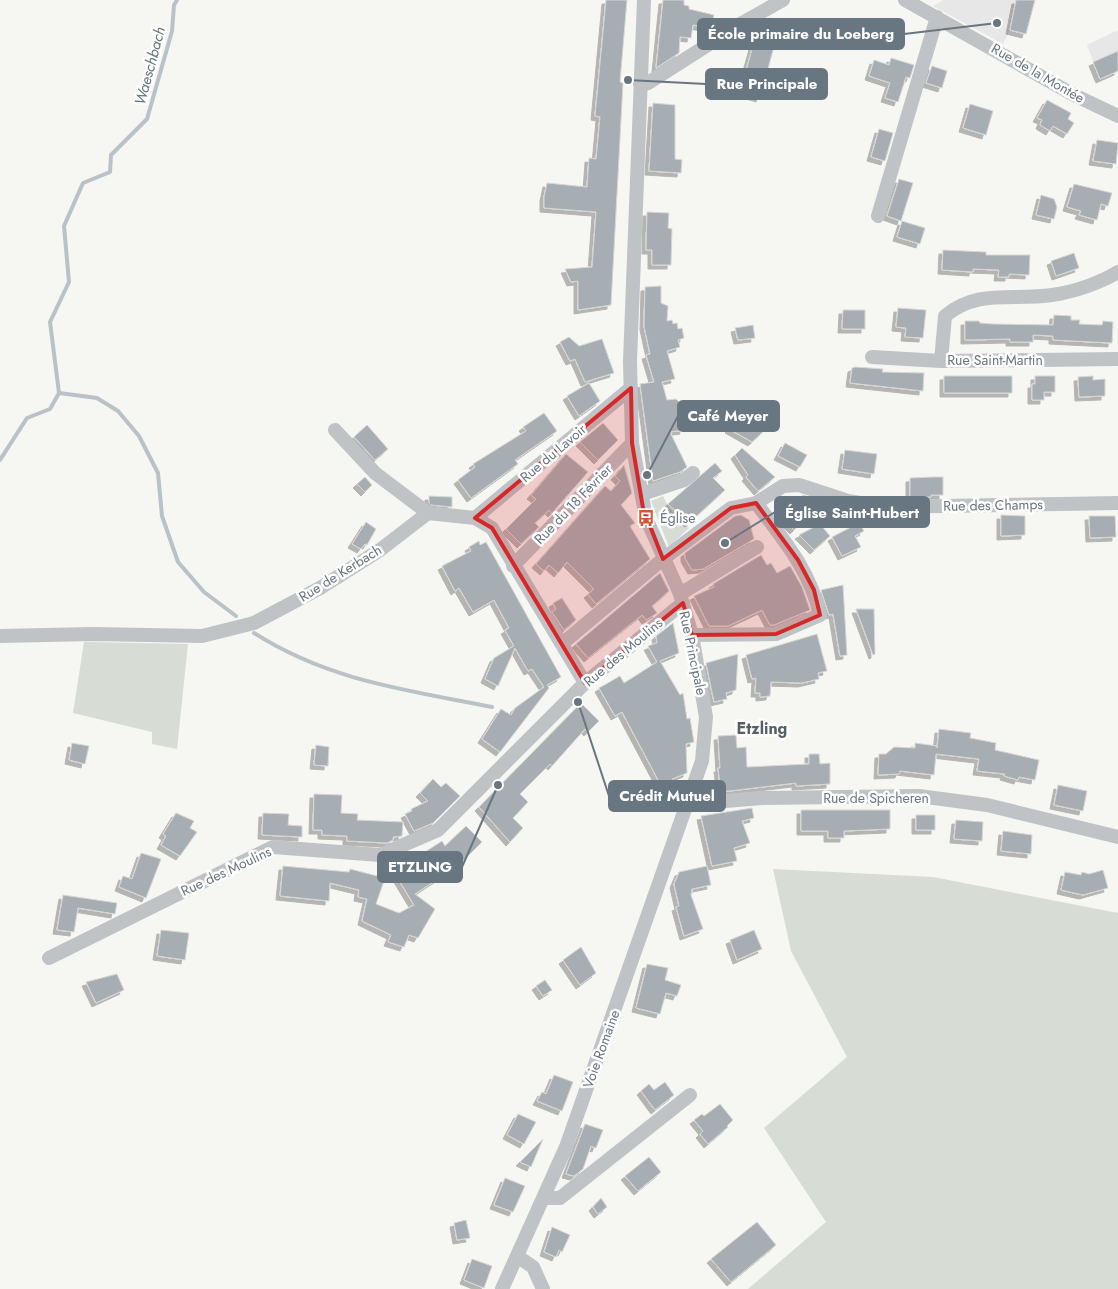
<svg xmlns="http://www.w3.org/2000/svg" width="1118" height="1289" viewBox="0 0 1118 1289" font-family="Jost,sans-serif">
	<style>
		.built { fill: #e6e7e6 }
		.green { fill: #d7dcd4 }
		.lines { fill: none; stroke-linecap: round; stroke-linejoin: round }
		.stream { stroke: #b9c2c6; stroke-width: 4 }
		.building { fill: #a7aeb3; stroke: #d7d7d5; filter: url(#shadow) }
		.minor { stroke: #bfc3c6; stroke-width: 14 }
		.marked { fill: #d62828; fill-opacity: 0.2; stroke: #d62828; stroke-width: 4; stroke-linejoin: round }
		.labels { text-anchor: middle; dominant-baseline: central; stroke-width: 5; stroke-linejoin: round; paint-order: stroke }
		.street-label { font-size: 14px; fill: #687681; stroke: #fff }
		.poi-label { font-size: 14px; fill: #687681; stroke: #fff; text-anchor: start }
		.water-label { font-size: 15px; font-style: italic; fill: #63777d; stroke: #fff }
		.quarter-label { font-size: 16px; font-weight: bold; fill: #555f67; stroke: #fff }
		.leader { fill: none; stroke: #687681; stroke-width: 2 }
		.callout-dot { fill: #687681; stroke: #fff; stroke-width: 2 }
		.callout { fill: #687681; stroke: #687681; stroke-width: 2 }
		.callout-label { font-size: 15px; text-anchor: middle; font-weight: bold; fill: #fff }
	</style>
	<defs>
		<filter id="shadow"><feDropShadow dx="-4" dy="4" stdDeviation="0" flood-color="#0004"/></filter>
	</defs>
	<rect width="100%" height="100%" fill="#f6f6f3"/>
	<path class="built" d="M943,0H1035L1026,34L1010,30L1003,44L933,6Z
		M1118,30V71L1100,79L1087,45Z"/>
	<path class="green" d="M663,496L669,508L689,528L669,547L651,501Z
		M84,642L188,644L177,749L152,744V732L73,713Z
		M773,869L933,877L1118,913V1289H748L826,1222L764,1128L847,1057L791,951Z"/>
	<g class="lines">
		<path class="stream" d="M59,393L97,398L118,411L139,436L158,473L162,516L178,562L204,592L236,616
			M0,460L27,418L50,409L59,393L50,322L69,282L64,226L83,183L110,172L111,155L147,119L172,31L174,5L177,0
			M254,633C329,681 407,690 492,707"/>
	</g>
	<path class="building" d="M606,0H627L620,82L623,83L611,305L578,310V281L571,282L565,269L592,267L596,212L544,208V197L547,183L587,187L589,158L596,159L600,117L595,116Z
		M663,0H684V5L689,6V9L714,15L711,28L693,25L691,38L680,37L679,53L656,68Z
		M1016,0H1035L1026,34L1010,30Z
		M769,18L781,21L760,98L740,92L758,28L766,30Z
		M1118,51V71L1100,79L1093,62Z
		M891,58L914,65L910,78L906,77L898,102L885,98L890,83L869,76L874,60L889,65Z
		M932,66L947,71L942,88L926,83Z
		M1047,100L1071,113L1068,119L1074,123L1067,134L1053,126L1050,131L1040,125L1042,120L1037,118Z
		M653,103L675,105V159L682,160L681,173L649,171Z
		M970,104L993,111L986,135L963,128Z
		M879,129L893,133L885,161L871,157Z
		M1097,140L1118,143L1116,164L1093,161Z
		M899,179L913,183L901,221L887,216Z
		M1074,184L1112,193L1108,206L1101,204L1097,220L1079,215L1081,211L1067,207Z
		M1041,195L1054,199L1057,207L1054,219L1036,215Z
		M647,212L669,213L668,228L672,229L671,265H652V250H646Z
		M902,221L925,228L920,244L897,237Z
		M943,250L986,252V255H1030L1029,275L1009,274V277H998L999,270L973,269V272L942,270Z
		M1074,253L1079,268L1056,276L1051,261Z
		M661,286V303L668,306L667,321L672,320L673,324L677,323L678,329L682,328L684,338L678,340L680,347L667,351L675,379L662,382L667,400L676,399L679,402L684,430L670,432L687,467L680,472L653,481L640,384L654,382L646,355L650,354L644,326L645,287Z
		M898,308L926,310L923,338L905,337L906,328L896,327Z
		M843,310H865V329H842Z
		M1054,315L1071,316V320H1080L1079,324L1102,325L1103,321L1113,322L1112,343L1053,340V336L1033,335V342H1010V339L965,340V321H979L980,323L993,324L1053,325Z
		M753,325L755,338L738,340L735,328Z
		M569,337L579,346L602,339L614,373L585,382L575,359L570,361L560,342Z
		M855,367L883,369L882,372L924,373L923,391L850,383L852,368Z
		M944,376H1012V393H944Z
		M1035,376H1055V392H1044V400H1032V384H1035Z
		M1093,376V380L1105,379V396L1079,397L1078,377Z
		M589,383L600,401L579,416L567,396Z
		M747,412L764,431L752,442L729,429Z
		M544,413L557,431L515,460L518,464L471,498L458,480L475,467L473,464L526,431L523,427Z
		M603,423L618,440L598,460L580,442Z
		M367,425L388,449L375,460L354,437Z
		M785,443L807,455L800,467L778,456Z
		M742,448L775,477L758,491L746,477L748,475L735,455Z
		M845,450L877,454L874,474L842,469Z
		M566,454L588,472L552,513L549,510L535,523L539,527L521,544L506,529L536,499L531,495Z
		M715,463L722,471L713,478L725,490L689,523L668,504Z
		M624,465L632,493L621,505L635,523L630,526L650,559L596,604L588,594L594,589L567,562L558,573L549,565L544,571L536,564L605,486L611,491L620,481L615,476Z
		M365,477L372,485L365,492L357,484Z
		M932,477H943V495H931V497H910V478Z
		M803,495L823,502L794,530L781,517Z
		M429,496L452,497V507L431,505L429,503Z
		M741,515L749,520L754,539L703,569L692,570L685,558V553L735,516Z
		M1001,515L1025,516V535L1001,536Z
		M1089,516H1115L1116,537L1090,538Z
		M366,522L376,529L367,545L365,544L361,549L352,544Z
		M859,523L864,531L855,536L861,547L842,556L832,537Z
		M820,524L830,536L814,550L799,535Z
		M479,541L480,545L486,542L561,677L547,685L549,688L500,752L482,739L501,709L511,715L515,708L544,687L532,669L528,671L515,648L498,686L485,679L494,658L514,646L505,630L509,628L494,600L473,612L459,588L455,591L442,566L471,551L469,547Z
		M761,555L767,565L771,563L777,573L790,566L802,587L810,610L774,625H770L762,610L728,626H709L694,596L714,587L713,584Z
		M660,573L669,591L652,606L657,613L646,620L642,615L588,658L576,644Z
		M843,585L847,655L840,656L833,614L829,615L821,590Z
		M562,598L576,620L564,630L552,612L556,609L553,603Z
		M856,609H874L875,654L873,655Z
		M673,623L679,653L660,661L680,695L683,693L687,719L690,718L694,742L686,744L687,773L672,779L675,785L664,791L622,712L615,716L599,688L620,676L624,683L657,662L648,646L657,643L656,636Z
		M817,634L827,671L818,673L819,679L802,683L771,682L770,696L760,697V693H755L756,678L752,679L746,655Z
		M738,654L736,690L726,693L727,699L714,702L706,663Z
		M581,703L599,721L588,732L585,729L552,766L550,764L520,794L528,802L513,818L523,828L510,842L479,807Z
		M939,729L971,733L970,738L996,743L995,750L1039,760L1035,780L1019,777L1018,780L1004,776L1005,774L977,771L979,759L936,754L934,775L900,771L899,774L878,775L879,754H886L894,747L915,748V743L937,746V748Z
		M736,735L737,748L746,747L747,767L809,764V754H819L820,764L830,763V784L796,786V783L721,792L718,768H720L718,736Z
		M72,743L89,746L85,764L69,760Z
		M316,745L329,747L328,766L314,765Z
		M433,779L441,787L446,783L460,796L433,823L414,831L405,814L412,811L411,809L428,801L420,793Z
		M1058,785L1087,791L1083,811L1054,805Z
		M314,794L342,795L341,813L358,814L357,820L403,822L402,836L393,837V840L387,843L347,841V836L322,835V830H313Z
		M752,808L754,818L742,821L750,843L734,848L737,861L712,866L701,816Z
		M801,810H890V829L844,831V838H828V831H801Z
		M176,813L194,821L190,828L197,832L180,856L161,845L166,836L163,834Z
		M263,813L289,814L288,825L302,826V837L262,835Z
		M916,815H935V830H916Z
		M956,820L983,822L982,841L954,839Z
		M466,826L482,842L459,865L415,894L435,909L418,938L409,935L404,947L388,942L391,935L362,921L367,899L358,897L359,890L330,883L329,901L280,896L283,866L349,872L350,869L385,878L376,904L399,913L414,905L394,872L442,841L445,846Z
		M1003,831L1032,835L1031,854L1001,851Z
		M141,853L161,859L146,898L119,887L123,876L132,879Z
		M707,866L711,885L692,889L691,895L703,929L684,936L676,907L679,906L674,884L679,872Z
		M1103,870L1108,888L1083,895L1061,890L1065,872L1081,875L1082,872L1089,874Z
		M63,895L117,903L115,914L78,908L74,932L57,930Z
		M161,930L189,933L185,960L157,956Z
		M754,930L762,949L737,960L730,940Z
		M581,947L596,973L580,985L563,960Z
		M647,964L668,968L665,980L681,985L677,996L666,993L660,1014L636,1008Z
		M117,974L124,990L96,1003L86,982Z
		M545,980L552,990L543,996L536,986Z
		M554,1075L573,1082L562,1111L537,1101L542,1092L546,1094Z
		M665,1082L674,1095L655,1110L641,1091L649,1084L654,1090Z
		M720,1104L733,1120L727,1126L728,1127L708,1144L700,1134L703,1131L694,1120L702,1114L704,1116Z
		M518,1114L536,1122L524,1144L507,1135Z
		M585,1124L603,1130L596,1148L591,1146L583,1169L574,1176L566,1174Z
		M543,1139L531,1167L520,1162Z
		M649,1157L661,1172L638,1191L625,1176Z
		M505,1178L525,1186L513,1212L494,1205Z
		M601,1198L607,1207L598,1214L593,1207Z
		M466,1220L470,1238L457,1240L454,1223Z
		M757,1222L776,1245L731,1282L711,1259Z
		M552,1227L570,1235L562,1252L559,1250L556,1257L544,1252Z
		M472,1259L492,1266L484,1288L464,1280Z"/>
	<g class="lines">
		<path class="minor" d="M905,0L1074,95L1118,116
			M640,84L648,83L742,23L783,0
			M878,216L937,17
			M872,357L941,361L1118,359
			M941,361L945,316C978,288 1013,301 1052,295C1074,292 1100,283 1118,272
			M335,430L375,473L428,513
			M642,494L684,480L693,473
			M475,518L631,388
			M513,566L632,443
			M680,594L757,547
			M692,635L776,634L820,615C810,570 783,539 756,503
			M0,636L93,634L202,636L254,623L320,588L380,550L428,513L475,518L492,528L585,683
			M563,643L663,559L731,508L756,503L783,486L799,485L848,501L883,507L1118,503
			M689,804L762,798L919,796L987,805L1118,837
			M49,958L273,847L380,855L438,830L585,683L683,603
			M543,1198H560L690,1095
			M517,1256L533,1267L543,1289
			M502,1289L566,1147L702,761L706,717L692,635L680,594L646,518L632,443L630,361L644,0"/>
	</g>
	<path class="marked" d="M631,388L632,443L643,508L663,559L731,508L756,503L798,560L814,590L820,615L776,634L692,635L683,603L585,683L492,528L475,518Z"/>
	<defs>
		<g id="bus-bare" transform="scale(1.35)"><path d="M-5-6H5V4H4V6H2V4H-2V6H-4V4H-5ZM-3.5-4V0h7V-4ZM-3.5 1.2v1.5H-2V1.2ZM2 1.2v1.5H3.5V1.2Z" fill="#d15837" stroke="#fff" stroke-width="2.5" paint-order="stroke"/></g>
	</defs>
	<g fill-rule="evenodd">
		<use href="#bus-bare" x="646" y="518"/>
	</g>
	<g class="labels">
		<g class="street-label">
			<text transform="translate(1038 73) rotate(30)">Rue de la Montée</text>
			<text x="995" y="360">Rue Saint-Martin</text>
			<text transform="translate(553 453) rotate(-40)">Rue du Lavoir</text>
			<text transform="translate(573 504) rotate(-46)">Rue du 18 Février</text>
			<text transform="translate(993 505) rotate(-1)">Rue des Champs</text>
			<text transform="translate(340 573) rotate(-32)">Rue de Kerbach</text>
			<text transform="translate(623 652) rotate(-40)">Rue des Moulins</text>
			<text transform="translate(693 653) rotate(78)">Rue Principale</text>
			<text x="876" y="798">Rue de Spicheren</text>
			<text transform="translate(226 871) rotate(-25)">Rue des Moulins</text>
			<text transform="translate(601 1049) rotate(-70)">Voie Romaine</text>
		</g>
		<g class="poi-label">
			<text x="660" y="518">Église</text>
		</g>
		<g class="water-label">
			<text transform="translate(150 66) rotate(-75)">Waeschbach</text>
		</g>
		<g class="quarter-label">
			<text x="762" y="728">Etzling</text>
		</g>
	</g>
	<path class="leader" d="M997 23L904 34M628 80L706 84M647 475L678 416M725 543L775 512M578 702L609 796M498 785L462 867"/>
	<g class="callout-dot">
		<circle cx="997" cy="23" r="5"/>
		<circle cx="628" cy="80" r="5"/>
		<circle cx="647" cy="475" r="5"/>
		<circle cx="725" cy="543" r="5"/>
		<circle cx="578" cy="702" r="5"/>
		<circle cx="498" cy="785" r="5"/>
	</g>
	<g class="callout">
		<rect x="698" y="19" width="206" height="30" rx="5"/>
		<rect x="706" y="69" width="121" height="30" rx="5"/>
		<rect x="678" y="401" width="101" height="30" rx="5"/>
		<rect x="775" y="497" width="154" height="30" rx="5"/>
		<rect x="609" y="781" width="116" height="30" rx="5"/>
		<rect x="378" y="852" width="84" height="30" rx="5"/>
	</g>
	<g class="callout-label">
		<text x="801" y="39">École primaire du Loeberg</text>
		<text x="767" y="89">Rue Principale</text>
		<text x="728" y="421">Café Meyer</text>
		<text x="852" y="518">Église Saint-Hubert</text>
		<text x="667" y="801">Crédit Mutuel</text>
		<text x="420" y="872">ETZLING</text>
	</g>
</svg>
